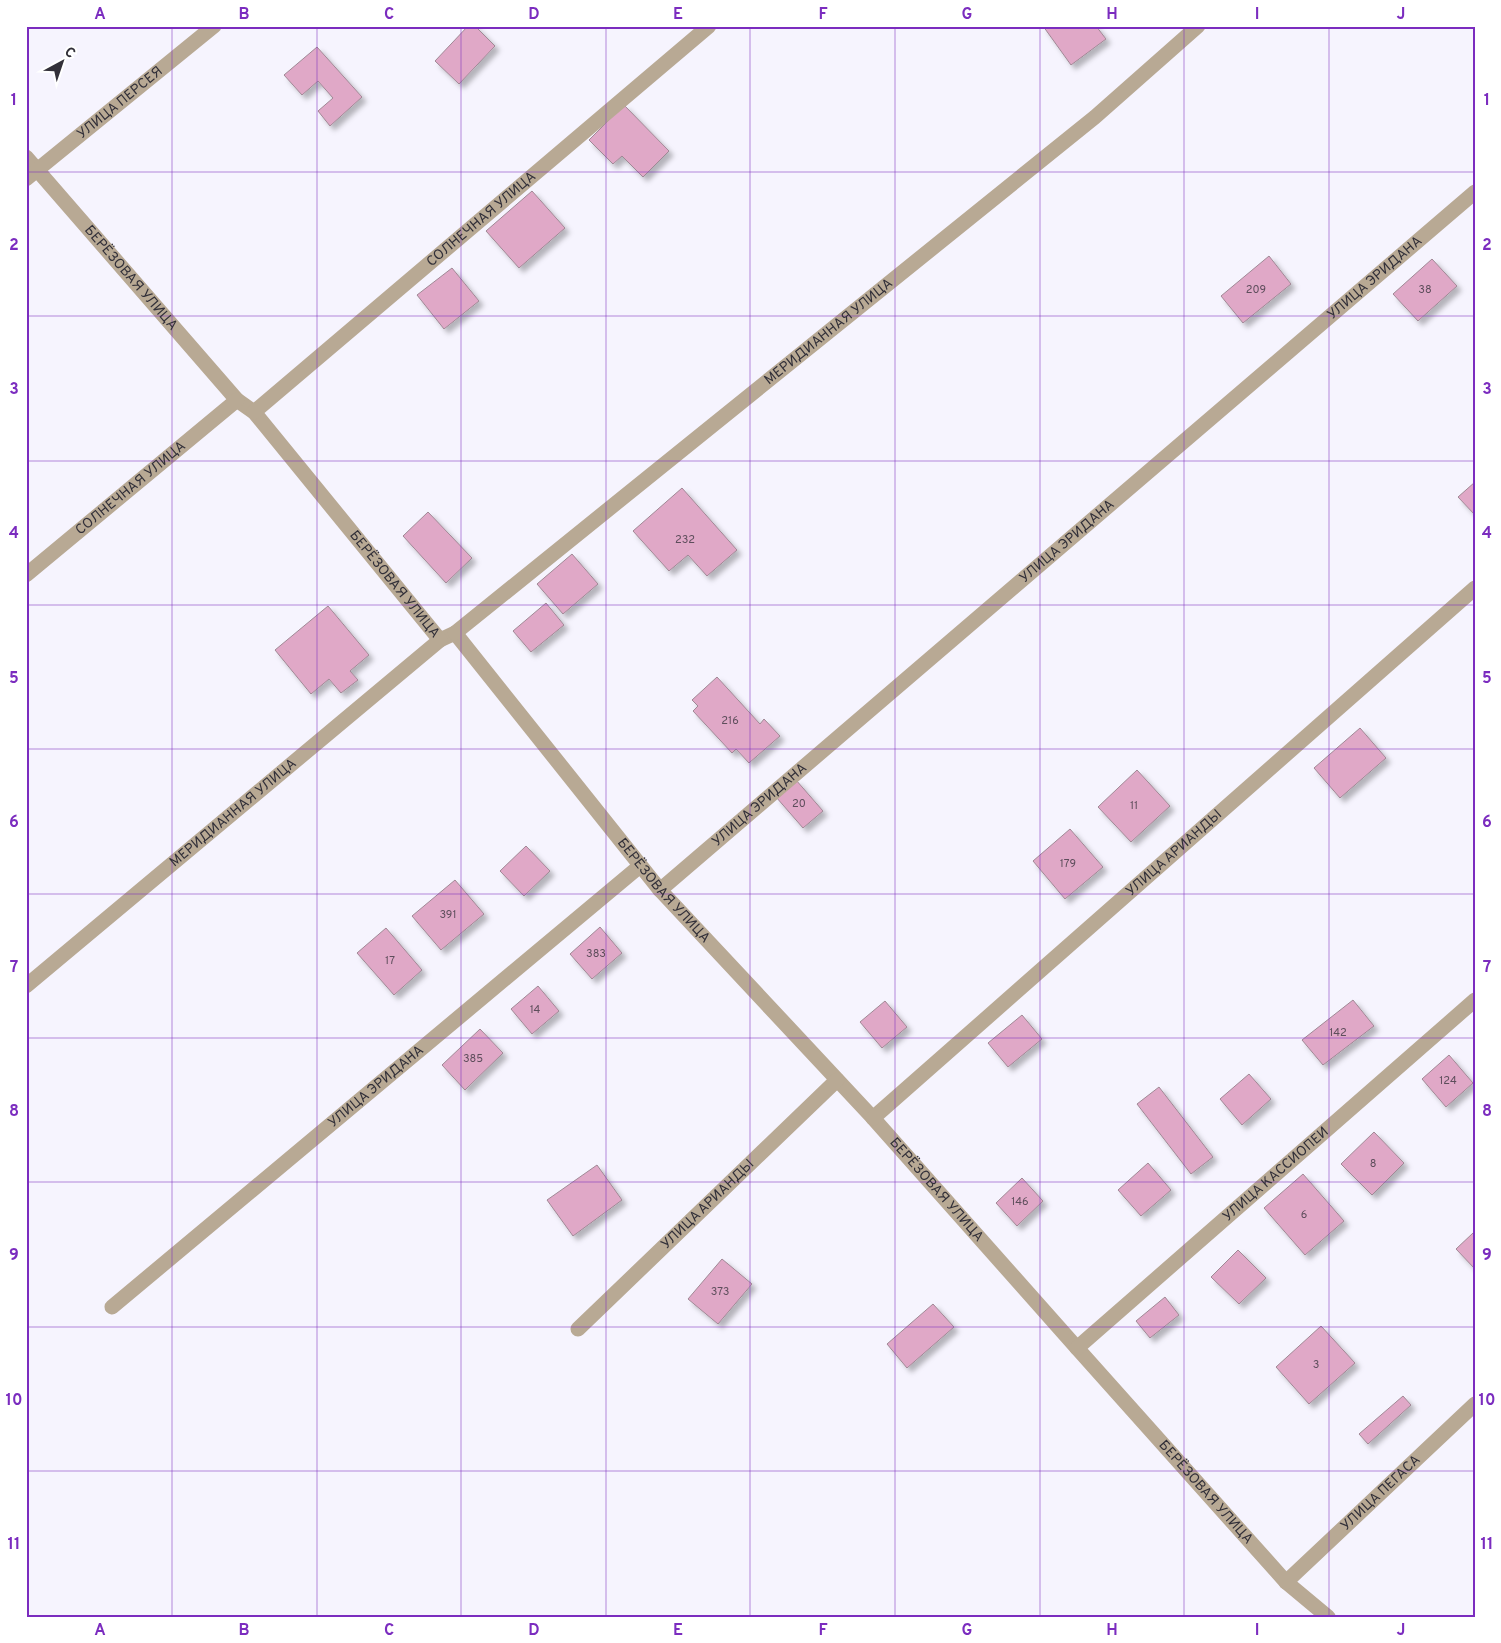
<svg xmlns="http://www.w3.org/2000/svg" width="1501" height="1643" viewBox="0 0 1501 1643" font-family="Overpass,sans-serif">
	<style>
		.building { fill: #e0a8c7; stroke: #a08895; filter: url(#shadow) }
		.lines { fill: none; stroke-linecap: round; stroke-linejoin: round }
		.minor { stroke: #b8a994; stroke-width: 15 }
		.grid { fill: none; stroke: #7b2cbf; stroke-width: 1; stroke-opacity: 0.55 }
		.labels { text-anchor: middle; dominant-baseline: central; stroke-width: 4.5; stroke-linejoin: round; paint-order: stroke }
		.number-label { font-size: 11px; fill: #5e4e5c }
		.street-label { font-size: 14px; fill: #323039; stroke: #fff }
		.neatline { fill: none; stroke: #7b2cbf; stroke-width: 2 }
		.grid-label { font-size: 16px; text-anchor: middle; font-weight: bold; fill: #7b2cbf }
	</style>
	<defs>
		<filter id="shadow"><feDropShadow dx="4.5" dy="4.5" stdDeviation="2.5" flood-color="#0004"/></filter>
	</defs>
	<rect width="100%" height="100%" fill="#f6f4fe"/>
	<path class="building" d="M468,26H475L495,46L459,84L435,61Z
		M1043,26H1096L1106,39L1071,65Z
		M317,47L362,97L330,126L318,111L333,98L318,81L302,95L284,75Z
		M624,105L669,151L643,177L622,156L613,164L589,140Z
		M532,191L565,228L519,268L486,231Z
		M1269,256L1291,284L1243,323L1221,296Z
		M1432,259L1457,286L1418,321L1393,294Z
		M452,268L479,301L444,329L417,295Z
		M1475,482V515L1458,497Z
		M682,488L737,550L707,576L688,555L669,571L633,531Z
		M428,512L472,558L446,583L403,536Z
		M572,554L598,584L563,614L537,584Z
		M546,603L564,625L531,652L513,631Z
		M328,606L369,655L350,671L358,680L341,693L329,679L311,694L275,650Z
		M717,677L760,724L764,719L780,736L749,763L736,749L732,753L693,711L698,706L692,700Z
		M1360,728L1386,758L1340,798L1314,768Z
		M1137,770L1170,806L1131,842L1098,807Z
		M796,780L823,811L803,828L776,797Z
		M1070,829L1103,867L1065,899L1033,861Z
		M526,846L550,871L524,896L500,871Z
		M455,880L484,914L441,950L412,916Z
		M600,927L622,953L592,979L570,954Z
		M386,928L422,970L394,995L357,953Z
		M538,986L559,1011L532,1034L511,1009Z
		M1353,1000L1374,1026L1323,1065L1302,1040Z
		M885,1001L907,1027L882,1048L860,1022Z
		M1022,1015L1042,1039L1008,1067L988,1043Z
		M480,1029L503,1053L465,1090L442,1065Z
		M1449,1055L1473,1083L1446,1107L1422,1079Z
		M1249,1074L1271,1099L1242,1125L1220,1099Z
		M1159,1087L1213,1157L1191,1174L1137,1104Z
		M1374,1132L1404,1163L1372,1195L1341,1164Z
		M1148,1163L1171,1190L1141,1216L1118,1190Z
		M597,1165L622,1200L573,1236L547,1200Z
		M1303,1174L1344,1221L1305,1255L1264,1208Z
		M1022,1178L1043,1201L1017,1226L996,1203Z
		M1473,1233L1475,1235V1269L1456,1249Z
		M1238,1250L1266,1278L1239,1304L1211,1277Z
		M722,1259L752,1284L718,1324L688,1299Z
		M1165,1297L1179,1315L1150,1338L1136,1321Z
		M933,1304L954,1327L907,1368L887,1344Z
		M1321,1326L1355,1363L1309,1404L1276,1367Z
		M1403,1396L1411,1405L1368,1444L1359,1434Z"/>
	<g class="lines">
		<g class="minor">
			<path id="s1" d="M26,157L237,400L254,412L440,640L455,633L660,890L873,1118L1077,1348L1286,1582L1328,1617"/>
			<path id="s2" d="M26,179L214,26"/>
			<path id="s3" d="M254,412L709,26"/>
			<path id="s4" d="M26,575L237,400"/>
			<path id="s5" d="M455,633L1095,117L1198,26"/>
			<path id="s6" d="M660,890L1475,192"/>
			<path id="s7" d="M26,986L440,640"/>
			<path id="s8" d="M873,1118L1475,588"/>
			<path id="s9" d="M112,1307L640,866"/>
			<path id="s10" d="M578,1329L837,1080"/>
			<path id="s11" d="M1077,1348L1475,1000"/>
			<path id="s12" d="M1286,1582L1475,1404"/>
		</g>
	</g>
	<path class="grid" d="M172,26V1617M317,26V1617M461,26V1617M606,26V1617M750,26V1617M895,26V1617M1040,26V1617M1184,26V1617M1329,26V1617M26,172H1475M26,316H1475M26,461H1475M26,605H1475M26,749H1475M26,894H1475M26,1038H1475M26,1182H1475M26,1327H1475M26,1471H1475"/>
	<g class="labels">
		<g class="number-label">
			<text x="1256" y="290">209</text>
			<text x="1425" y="290">38</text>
			<text x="685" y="540">232</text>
			<text x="730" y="721">216</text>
			<text x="799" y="804">20</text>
			<text x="1134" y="806">11</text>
			<text x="1068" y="864">179</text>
			<text x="448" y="915">391</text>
			<text x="596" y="954">383</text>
			<text x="390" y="961">17</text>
			<text x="535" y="1010">14</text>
			<text x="1338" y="1033">142</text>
			<text x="473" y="1059">385</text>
			<text x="1448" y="1081">124</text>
			<text x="1373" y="1164">8</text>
			<text x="1020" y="1202">146</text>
			<text x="1304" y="1215">6</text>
			<text x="720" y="1292">373</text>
			<text x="1316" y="1365">3</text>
		</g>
		<g class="street-label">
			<text stroke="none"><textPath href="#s2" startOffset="121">УЛИЦА ПЕРСЕЯ</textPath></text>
			<text stroke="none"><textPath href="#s3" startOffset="298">СОЛНЕЧНАЯ УЛИЦА</textPath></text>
			<text stroke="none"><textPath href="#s1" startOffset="160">БЕРЁЗОВАЯ УЛИЦА</textPath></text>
			<text stroke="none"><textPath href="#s6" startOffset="941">УЛИЦА ЭРИДАНА</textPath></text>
			<text stroke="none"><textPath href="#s5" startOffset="480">МЕРИДИАННАЯ УЛИЦА</textPath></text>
			<text stroke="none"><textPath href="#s4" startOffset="136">СОЛНЕЧНАЯ УЛИЦА</textPath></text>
			<text stroke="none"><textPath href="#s6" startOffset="536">УЛИЦА ЭРИДАНА</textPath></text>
			<text stroke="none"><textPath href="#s1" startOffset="565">БЕРЁЗОВАЯ УЛИЦА</textPath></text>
			<text stroke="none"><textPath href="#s6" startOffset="131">УЛИЦА ЭРИДАНА</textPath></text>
			<text stroke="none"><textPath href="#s7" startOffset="270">МЕРИДИАННАЯ УЛИЦА</textPath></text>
			<text stroke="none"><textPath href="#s8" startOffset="401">УЛИЦА АРИАНДЫ</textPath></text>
			<text stroke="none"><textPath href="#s1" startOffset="985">БЕРЁЗОВАЯ УЛИЦА</textPath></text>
			<text stroke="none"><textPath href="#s9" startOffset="344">УЛИЦА ЭРИДАНА</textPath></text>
			<text stroke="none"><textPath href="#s11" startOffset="264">УЛИЦА КАССИОПЕИ</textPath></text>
			<text stroke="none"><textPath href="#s1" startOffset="1390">БЕРЁЗОВАЯ УЛИЦА</textPath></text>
			<text stroke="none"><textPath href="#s10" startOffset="180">УЛИЦА АРИАНДЫ</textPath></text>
			<text stroke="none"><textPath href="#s1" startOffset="1795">БЕРЁЗОВАЯ УЛИЦА</textPath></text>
			<text stroke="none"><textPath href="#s12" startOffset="130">УЛИЦА ПЕГАСА</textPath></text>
		</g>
	</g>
	<rect width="1501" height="1643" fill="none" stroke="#ffffff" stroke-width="55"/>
	<g transform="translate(62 62) rotate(40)" stroke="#ffffff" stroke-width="4" paint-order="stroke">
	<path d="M0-4L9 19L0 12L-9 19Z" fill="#323039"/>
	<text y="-8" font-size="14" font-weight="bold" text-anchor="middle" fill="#323039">С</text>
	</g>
	<rect x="28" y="28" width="1446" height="1588" class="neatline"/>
	<g class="grid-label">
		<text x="100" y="19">A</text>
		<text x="244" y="19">B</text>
		<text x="389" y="19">C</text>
		<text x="534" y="19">D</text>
		<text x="678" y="19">E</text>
		<text x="823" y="19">F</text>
		<text x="967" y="19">G</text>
		<text x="1112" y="19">H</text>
		<text x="1257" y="19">I</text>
		<text x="1401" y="19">J</text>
		<text x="14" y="105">1</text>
		<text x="1487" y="105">1</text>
		<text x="14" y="250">2</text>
		<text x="1487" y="250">2</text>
		<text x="14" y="394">3</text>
		<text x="1487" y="394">3</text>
		<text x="14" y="538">4</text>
		<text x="1487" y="538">4</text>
		<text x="14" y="683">5</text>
		<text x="1487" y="683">5</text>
		<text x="14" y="827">6</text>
		<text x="1487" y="827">6</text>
		<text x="14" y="972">7</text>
		<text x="1487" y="972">7</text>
		<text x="14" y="1116">8</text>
		<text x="1487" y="1116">8</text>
		<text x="14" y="1260">9</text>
		<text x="1487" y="1260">9</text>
		<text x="14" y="1405">10</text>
		<text x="1487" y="1405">10</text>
		<text x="14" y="1549">11</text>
		<text x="1487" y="1549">11</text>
		<text x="100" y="1635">A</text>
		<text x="244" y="1635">B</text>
		<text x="389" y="1635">C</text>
		<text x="534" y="1635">D</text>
		<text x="678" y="1635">E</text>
		<text x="823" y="1635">F</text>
		<text x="967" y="1635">G</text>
		<text x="1112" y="1635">H</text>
		<text x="1257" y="1635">I</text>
		<text x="1401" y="1635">J</text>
	</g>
</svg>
